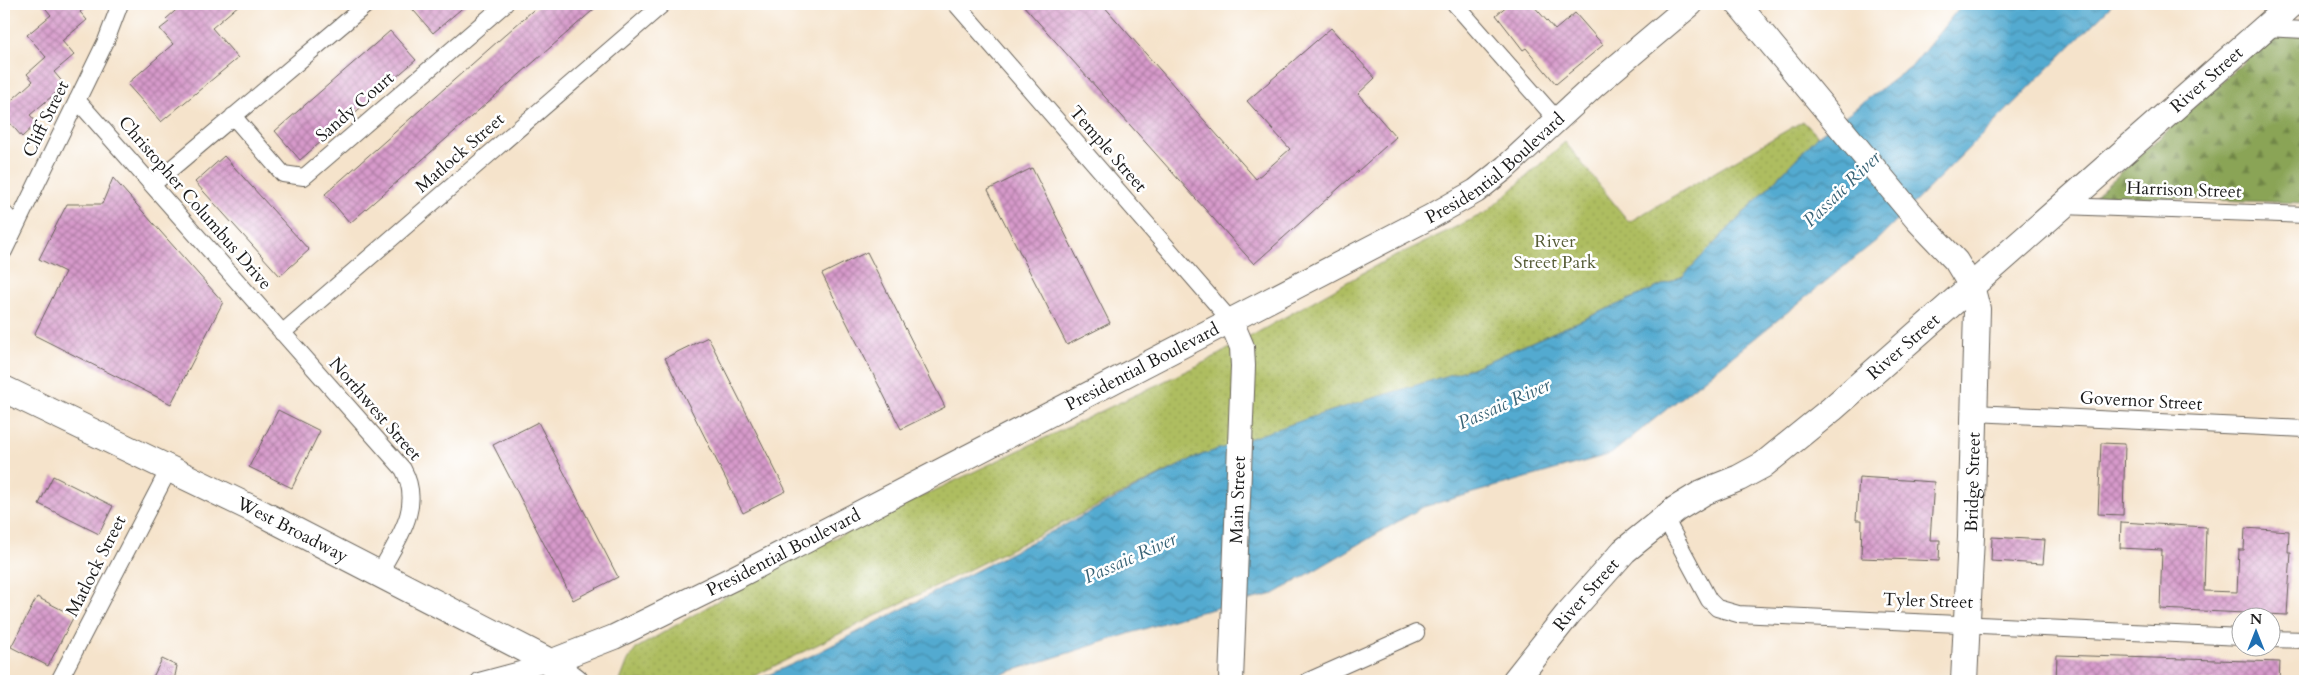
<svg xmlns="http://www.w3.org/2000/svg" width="2309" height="685" viewBox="0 0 2309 685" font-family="Cardo,serif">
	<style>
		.forest { fill: url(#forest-firs); stroke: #536039 }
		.park { fill: url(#park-dots); stroke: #656c3e }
		.water { fill: url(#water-waves); stroke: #386376 }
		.building { fill: url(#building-cross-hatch) }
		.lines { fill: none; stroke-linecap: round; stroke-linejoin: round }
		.street-casing { stroke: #686259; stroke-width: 18 }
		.secondary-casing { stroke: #686259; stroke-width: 26 }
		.primary-casing { stroke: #686259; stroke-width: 28 }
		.street { stroke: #fff; stroke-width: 16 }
		.secondary { stroke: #fff; stroke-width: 24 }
		.primary { stroke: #fff; stroke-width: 26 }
		.labels { text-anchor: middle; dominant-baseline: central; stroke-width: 5; stroke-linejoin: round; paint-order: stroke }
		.street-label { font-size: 18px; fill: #1c1c1c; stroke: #fff }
		.park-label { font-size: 18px; fill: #565c37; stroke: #fff }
		.water-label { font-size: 19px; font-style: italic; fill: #386376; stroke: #fff }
	</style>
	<defs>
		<pattern id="forest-firs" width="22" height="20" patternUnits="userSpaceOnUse" patternTransform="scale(1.25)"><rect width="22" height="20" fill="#8aa456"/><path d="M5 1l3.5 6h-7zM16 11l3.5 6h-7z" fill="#708546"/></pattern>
		<pattern id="park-dots" width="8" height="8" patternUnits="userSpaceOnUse" patternTransform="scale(1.25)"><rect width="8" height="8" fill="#aebd60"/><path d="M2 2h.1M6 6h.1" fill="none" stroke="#95a253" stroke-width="1.8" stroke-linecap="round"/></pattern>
		<pattern id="water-waves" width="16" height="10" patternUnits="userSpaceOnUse" patternTransform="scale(1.25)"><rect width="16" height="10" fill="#53aad0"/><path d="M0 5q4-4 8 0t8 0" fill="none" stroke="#448aa8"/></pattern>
		<pattern id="building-cross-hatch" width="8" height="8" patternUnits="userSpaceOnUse" patternTransform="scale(1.25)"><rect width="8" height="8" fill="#d79acb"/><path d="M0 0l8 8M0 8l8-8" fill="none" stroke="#ae7da4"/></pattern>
	</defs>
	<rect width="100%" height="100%" fill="#fff"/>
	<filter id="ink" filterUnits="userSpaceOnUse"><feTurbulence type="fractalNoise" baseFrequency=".02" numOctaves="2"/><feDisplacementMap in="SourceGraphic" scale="10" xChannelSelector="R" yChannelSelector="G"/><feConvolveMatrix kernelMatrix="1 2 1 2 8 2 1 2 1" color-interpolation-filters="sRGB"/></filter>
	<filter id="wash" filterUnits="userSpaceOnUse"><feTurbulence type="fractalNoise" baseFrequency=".0096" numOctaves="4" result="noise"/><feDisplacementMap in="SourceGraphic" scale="20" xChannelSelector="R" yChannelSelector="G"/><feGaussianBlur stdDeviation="1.12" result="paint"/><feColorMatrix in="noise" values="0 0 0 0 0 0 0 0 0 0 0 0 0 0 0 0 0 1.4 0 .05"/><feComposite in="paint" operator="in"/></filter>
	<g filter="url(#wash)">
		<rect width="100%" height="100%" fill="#f5e3cb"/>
		<path class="forest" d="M2305,34V203L2095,196L2269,39Z"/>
		<path class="park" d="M1803,121L1818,136L1683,276L1472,368L1196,457L744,681H620L628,660L637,648L784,562L1207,361L1379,264L1487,212L1565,142L1629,222Z"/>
		<path class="water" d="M1962,4H2113L1877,240L1611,454L1423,507L1274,594L1188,615L980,681H755L817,653L1196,457L1315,416L1472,368L1683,276L1818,136L1913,65Z"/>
		<g id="blocks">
			<path class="building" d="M42,4H89L80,12L87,20L62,41L74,55L54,72L65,85L30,115L37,123L22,137L4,116V107L33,81L27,74L46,57L27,35L51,15Z
				M183,4H240L212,28L238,58L161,122L127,84L173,44L160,29L169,22L166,19Z
				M408,4H467L433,33Z
				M540,4H600L350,223L325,194Z
				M1022,4H1102L1256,179L1290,149L1247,101L1331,28L1375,78L1358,94L1396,137L1254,264Z
				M1509,4H1532L1555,30L1575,13L1603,45L1556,84L1526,48L1523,50L1496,15Z
				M390,31L416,60L300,160L275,131Z
				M224,156L309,250L280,276L195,182Z
				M1032,168L1110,323L1067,345L988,190Z
				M113,178L223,302L171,404L34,335L65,272L39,259L67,204H102Z
				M867,252L945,407L901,429L822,274Z
				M708,337L786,491L743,513L665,358Z
				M278,410L320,431L292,488L249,467Z
				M538,422L618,577L573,600L493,445Z
				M2101,443L2125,444L2123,515L2098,514Z
				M53,476L113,506L99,534L39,504Z
				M1859,477L1934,482L1930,540H1940L1939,561L1861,558L1862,520H1856Z
				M2121,522L2206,527L2204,591L2237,592L2239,550H2244L2245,528L2289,531L2288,552H2291L2287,615L2160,609L2162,550L2120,548Z
				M1992,537L2045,540L2043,564L1991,561Z
				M37,597L74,616L48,666L11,647Z
				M2057,655L2280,662L2279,681H2056Z
				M162,659L177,666L174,681H151Z"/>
		</g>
	</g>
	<g filter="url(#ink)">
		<use href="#blocks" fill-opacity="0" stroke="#686259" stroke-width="1"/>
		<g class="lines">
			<g class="street-casing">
				<path id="street" d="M956,4L1231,321
					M1455,4L1557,120
					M2265,28L2305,30
					M77,100L403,469C424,507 397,540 379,574
					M233,116L283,174L304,177L505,4
					M152,185L367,4
					M2062,206L2305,215
					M4,213L16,226
					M4,251L106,41L120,4
					M282,333L663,4
					M1975,413L2305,429
					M1665,518L1709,600L1717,608L1738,614L2242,637
					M2272,639L2305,640
					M59,681L169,469
					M479,681L550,662
					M1308,681L1416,633"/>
			</g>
			<g class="secondary-casing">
				<g id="secondary">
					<path d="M1738,4L1918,221L1956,261L1971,286"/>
					<path d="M1231,321L1242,347L1243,366L1231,681"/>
					<path id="s1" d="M550,662L614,637L738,576L1432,216L1476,191L1506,167L1595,85L1691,4"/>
				</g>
			</g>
			<g class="primary-casing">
				<g id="primary">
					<path id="s2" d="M4,389L263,514L550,662L575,681"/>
					<path id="s3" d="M1515,681L1568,614L1624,551L1676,509L1704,492L1739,478L1763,465L1832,409L2292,4"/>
					<path id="s4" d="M1964,681L1971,537L1977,309L1971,286"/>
				</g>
			</g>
			<use href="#street" class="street"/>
			<use href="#secondary" class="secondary"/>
			<use href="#primary" class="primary"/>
		</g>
	</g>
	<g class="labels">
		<g class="street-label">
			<text stroke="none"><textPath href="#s3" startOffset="922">River Street</textPath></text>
			<text transform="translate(355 107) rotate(-41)">Sandy Court</text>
			<text transform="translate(46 119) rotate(-64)">Cliff Street</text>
			<text transform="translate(1108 149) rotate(49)">Temple Street</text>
			<text transform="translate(460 153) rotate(-41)">Matlock Street</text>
			<text stroke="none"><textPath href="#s1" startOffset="1068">Presidential Boulevard</textPath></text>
			<text transform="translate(2184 190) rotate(2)">Harrison Street</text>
			<text transform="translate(195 203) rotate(49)">Christopher Columbus Drive</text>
			<text stroke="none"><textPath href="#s3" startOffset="518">River Street</textPath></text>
			<text stroke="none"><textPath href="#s1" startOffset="662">Presidential Boulevard</textPath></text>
			<text transform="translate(2141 401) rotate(3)">Governor Street</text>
			<text transform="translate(375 409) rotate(49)">Northwest Street</text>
			<text stroke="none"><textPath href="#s4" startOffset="199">Bridge Street</textPath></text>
			<text transform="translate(1238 500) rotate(-88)">Main Street</text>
			<text stroke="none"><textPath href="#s2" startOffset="321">West Broadway</textPath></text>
			<text stroke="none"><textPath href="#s1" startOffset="258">Presidential Boulevard</textPath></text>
			<text transform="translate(96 566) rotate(-63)">Matlock Street</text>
			<text stroke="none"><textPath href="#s3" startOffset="112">River Street</textPath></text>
			<text transform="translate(1928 601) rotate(2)">Tyler Street</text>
		</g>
		<g class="park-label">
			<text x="1555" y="241">River<tspan x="1555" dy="21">Street Park</tspan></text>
		</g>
		<g class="water-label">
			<text transform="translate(1842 189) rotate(-44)">Passaic River</text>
			<text transform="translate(1504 404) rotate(-24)">Passaic River</text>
			<text transform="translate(1130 558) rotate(-24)">Passaic River</text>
		</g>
	</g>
	<rect width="2309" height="685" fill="none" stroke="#fff" stroke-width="20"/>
	<g transform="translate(2256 632)"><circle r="24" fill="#ffffff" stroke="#a4a4a4"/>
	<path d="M0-4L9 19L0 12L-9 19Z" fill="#1f6fb2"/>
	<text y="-8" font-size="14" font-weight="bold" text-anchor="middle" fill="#1c1c1c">N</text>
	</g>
</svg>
